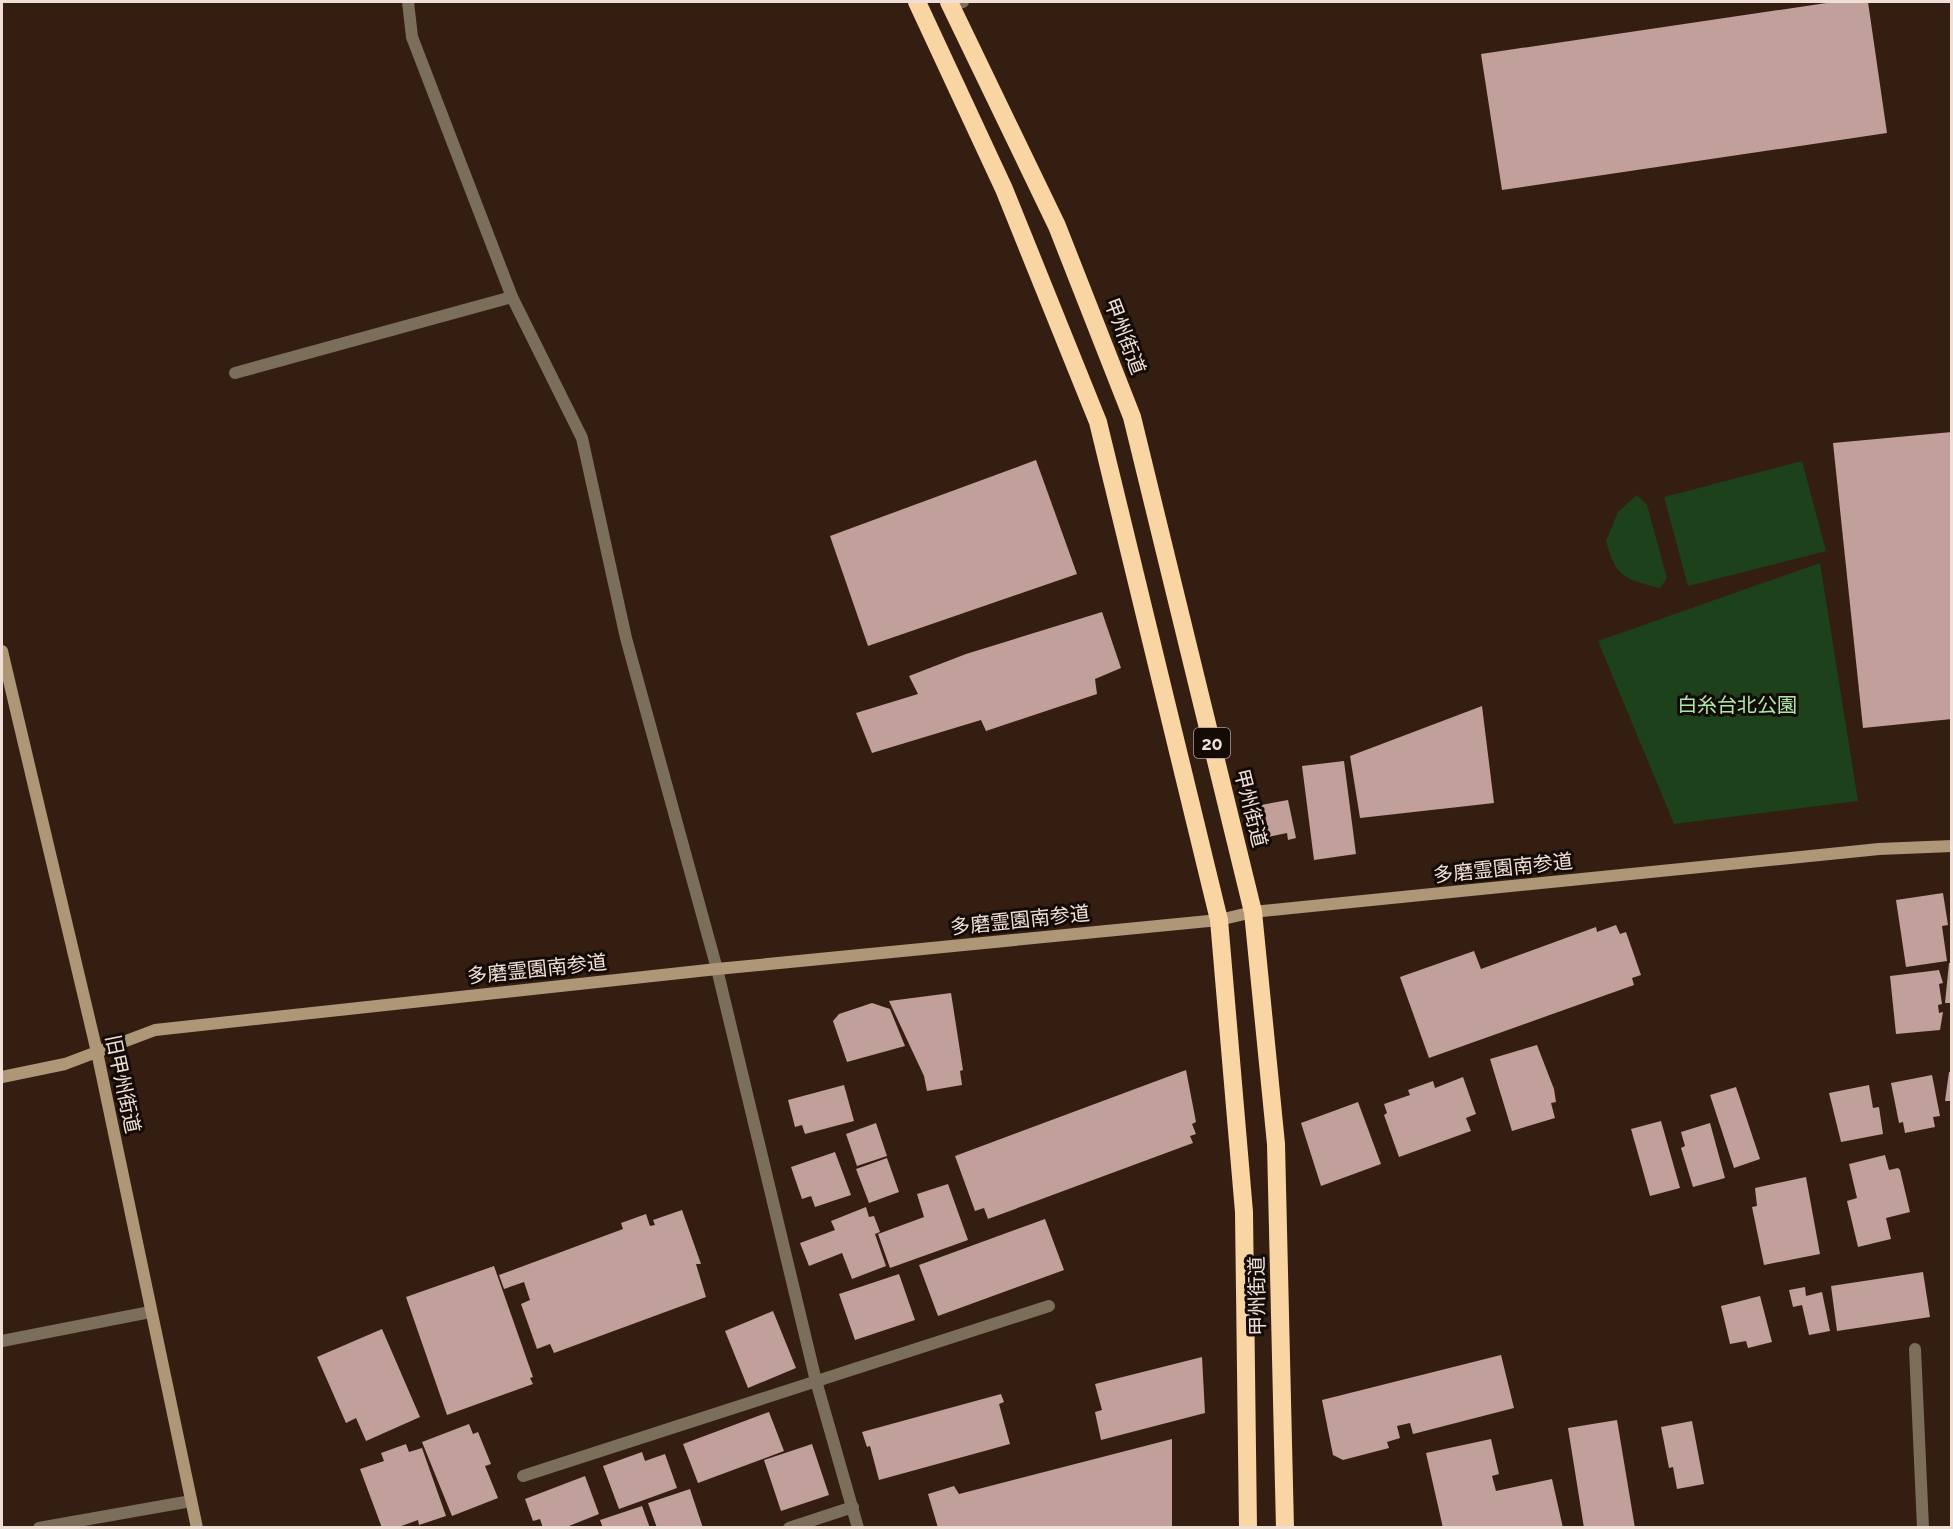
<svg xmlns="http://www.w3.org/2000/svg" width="1953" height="1529" viewBox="0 0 1953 1529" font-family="Raleway,'Noto Sans JP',sans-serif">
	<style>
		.green { fill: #1c411b }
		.building { fill: #c19f9a }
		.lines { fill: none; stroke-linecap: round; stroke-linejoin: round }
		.lane { stroke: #7b6e5a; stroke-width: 12 }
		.street { stroke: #7b6e5a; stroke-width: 12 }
		.secondary { stroke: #ad9777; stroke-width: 12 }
		.highway { stroke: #f8d5a2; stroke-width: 18 }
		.labels { text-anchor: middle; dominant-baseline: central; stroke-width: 6; stroke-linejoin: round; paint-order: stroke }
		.shield { fill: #150b06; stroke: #ae9f98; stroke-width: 1.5 }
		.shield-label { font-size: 18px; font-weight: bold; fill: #efdfd7 }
		.street-label { font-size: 20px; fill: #efdfd7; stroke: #150b06 }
		.park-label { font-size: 20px; fill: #abe8a8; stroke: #150b06 }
	</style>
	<rect width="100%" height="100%" fill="#341e12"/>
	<path class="green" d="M1802,461L1826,551L1688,586L1664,497Z
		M1637,495L1647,505L1667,578L1660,588C1625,579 1616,578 1606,541L1618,512Z
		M1820,563L1858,801L1674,824L1598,641Z"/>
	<path class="building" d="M1833,2H1868L1887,133L1502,190L1481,54Z
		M1952,432V719L1863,728L1833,443Z
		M1036,460L1077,574L868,646L830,536Z
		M1102,612L1121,668L1095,679L1097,694L986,731L981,720L872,753L856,713L918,694L909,676L966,654Z
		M1482,706L1494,803L1360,818L1350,756Z
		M1344,761L1356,854L1314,860L1302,766Z
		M1288,800L1296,838L1288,840L1287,833L1268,837L1261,805Z
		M1943,893L1948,925L1942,926L1947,961L1906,967L1896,900Z
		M1616,925L1620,934L1626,932L1641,975L1632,978L1634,985L1429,1058L1400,977L1474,951L1481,969L1596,927L1597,932Z
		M1949,963H1952V1003H1945Z
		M1939,970L1943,983L1939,984L1942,1004L1938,1005L1939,1013L1943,1012L1940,1030L1896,1034L1890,976Z
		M951,993L963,1070L960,1071L962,1085L927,1091L924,1076L889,1001Z
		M872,1003L890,1009L905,1046L847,1062L833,1021L839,1014Z
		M1537,1045L1554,1089L1556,1102L1551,1103L1555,1118L1512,1131L1490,1059Z
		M1186,1070L1196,1122L1192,1124L1196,1134L1190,1136L1193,1143L988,1219L984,1208L975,1211L955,1156Z
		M1949,1072H1952V1101H1945Z
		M1932,1075L1940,1116L1933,1117L1935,1127L1905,1133L1903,1122L1899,1123L1891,1083Z
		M1463,1077L1476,1114L1466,1118L1471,1131L1399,1157L1384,1115L1387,1113L1384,1104L1410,1095L1408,1090L1433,1081L1435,1088Z
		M844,1085L854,1121L805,1134L802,1125L795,1127L788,1100Z
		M1869,1085L1873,1108L1879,1107L1883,1134L1841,1142L1829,1093Z
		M1736,1087L1760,1159L1734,1168L1710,1095Z
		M1358,1102L1381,1164L1321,1186L1301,1123Z
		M1661,1121L1680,1188L1650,1196L1631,1129Z
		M876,1123L887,1156L857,1166L846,1134Z
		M1710,1123L1725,1178L1693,1187L1681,1148L1685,1146L1681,1132Z
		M835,1152L851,1195L815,1207L811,1196L802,1199L791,1167Z
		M1885,1155L1889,1170L1898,1168L1900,1170L1910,1212L1886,1218L1891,1239L1858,1247L1847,1201L1857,1198L1849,1164Z
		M887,1158L899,1192L869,1203L856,1169Z
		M1806,1177L1820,1254L1764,1265L1752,1207L1757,1206L1755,1188Z
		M948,1184L968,1240L890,1268L878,1234L924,1217L917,1194Z
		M866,1207L869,1217L874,1216L880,1232L875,1234L886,1266L852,1279L842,1253L809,1266L800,1243L835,1230L831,1221Z
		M682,1210L701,1264H696L706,1297L554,1353L550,1344L537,1349L521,1304L530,1300L524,1282L504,1289L499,1275L623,1229L621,1223L646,1214L650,1226L655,1225L653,1220Z
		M1045,1219L1064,1270L938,1316L919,1265Z
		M494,1266L533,1377L530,1378L533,1384L447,1415L406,1297Z
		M1923,1272L1930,1317L1837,1331L1831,1286Z
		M899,1274L915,1320L855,1340L839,1294Z
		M1805,1287L1806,1296L1822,1292L1830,1331L1809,1335L1802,1305L1793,1307L1789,1290Z
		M1760,1296L1772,1342L1748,1348L1746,1341L1730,1344L1721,1306Z
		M773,1311L796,1368L748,1388L725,1331Z
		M382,1329L420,1417L366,1441L356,1418L346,1423L317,1357Z
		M1501,1355L1514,1408L1413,1434L1410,1423L1397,1426L1400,1438L1387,1442L1389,1448L1343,1460L1333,1455L1322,1400Z
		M1202,1357L1205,1413L1101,1440L1095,1412L1102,1410L1095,1384Z
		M1001,1394L1004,1402L999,1404L1010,1444L879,1480L870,1446L867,1447L862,1432Z
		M769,1412L784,1451L698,1483L683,1444Z
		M1617,1420L1635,1528H1584L1568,1428Z
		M1692,1421L1704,1484L1677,1489L1673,1467L1669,1468L1661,1427Z
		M469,1424L473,1434L478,1432L491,1464L485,1466L498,1498L452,1516L422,1442Z
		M1172,1439V1528H938L928,1494L954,1486L959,1494Z
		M1491,1439L1499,1474L1492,1476L1496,1491L1552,1479L1563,1528H1443L1426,1453Z
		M406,1444L409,1452L422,1448L446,1516L419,1525L418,1520L396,1528H382L360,1469L384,1461L381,1453Z
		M812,1444L829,1495L781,1511L764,1460Z
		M642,1452L645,1461L665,1454L677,1488L619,1509L603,1466Z
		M585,1476L599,1514L564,1528H543L540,1519L533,1521L525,1499Z
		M690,1489L703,1528H657L648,1503Z
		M642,1506L650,1528H603L600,1520Z"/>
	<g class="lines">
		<path class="lane" d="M235,373L512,297
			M2,1341L150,1312
			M1915,1349L1923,1528
			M523,1476L1049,1306
			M39,1528L191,1501
			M789,1528L853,1507"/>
		<path class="street" d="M408,2L412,37L512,297L582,438L626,638L717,969L816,1381L858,1528
			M951,5L963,2"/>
		<path class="secondary" d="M2,651L97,1052L197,1528
			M2,1077L65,1064L155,1030L717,969L1219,920L1253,912L1879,849L1952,846"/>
		<path class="highway" d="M917,2L1004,189L1098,422L1219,920L1244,1212L1248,1528
			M949,2L1057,226L1132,417L1253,912L1276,1144L1285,1528"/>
	</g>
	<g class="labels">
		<rect class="shield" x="1194" y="728" width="36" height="30" rx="4.5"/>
		<g class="shield-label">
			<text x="1212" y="743">20</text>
		</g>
		<g class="street-label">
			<text transform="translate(1125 336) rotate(69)">甲州街道</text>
			<text transform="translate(1251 808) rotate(76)">甲州街道</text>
			<text transform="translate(1503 868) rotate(-6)">多磨霊園南参道</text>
			<text transform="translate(1020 920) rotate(-6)">多磨霊園南参道</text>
			<text transform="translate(537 969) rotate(-6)">多磨霊園南参道</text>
			<text transform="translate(123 1084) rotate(78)">旧甲州街道</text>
			<text transform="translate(1257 1296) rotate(-91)">甲州街道</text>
		</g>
		<g class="park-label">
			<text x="1737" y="705">白糸台北公園</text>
		</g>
	</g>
	<rect width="1953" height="1529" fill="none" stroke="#efdfd7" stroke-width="6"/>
</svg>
